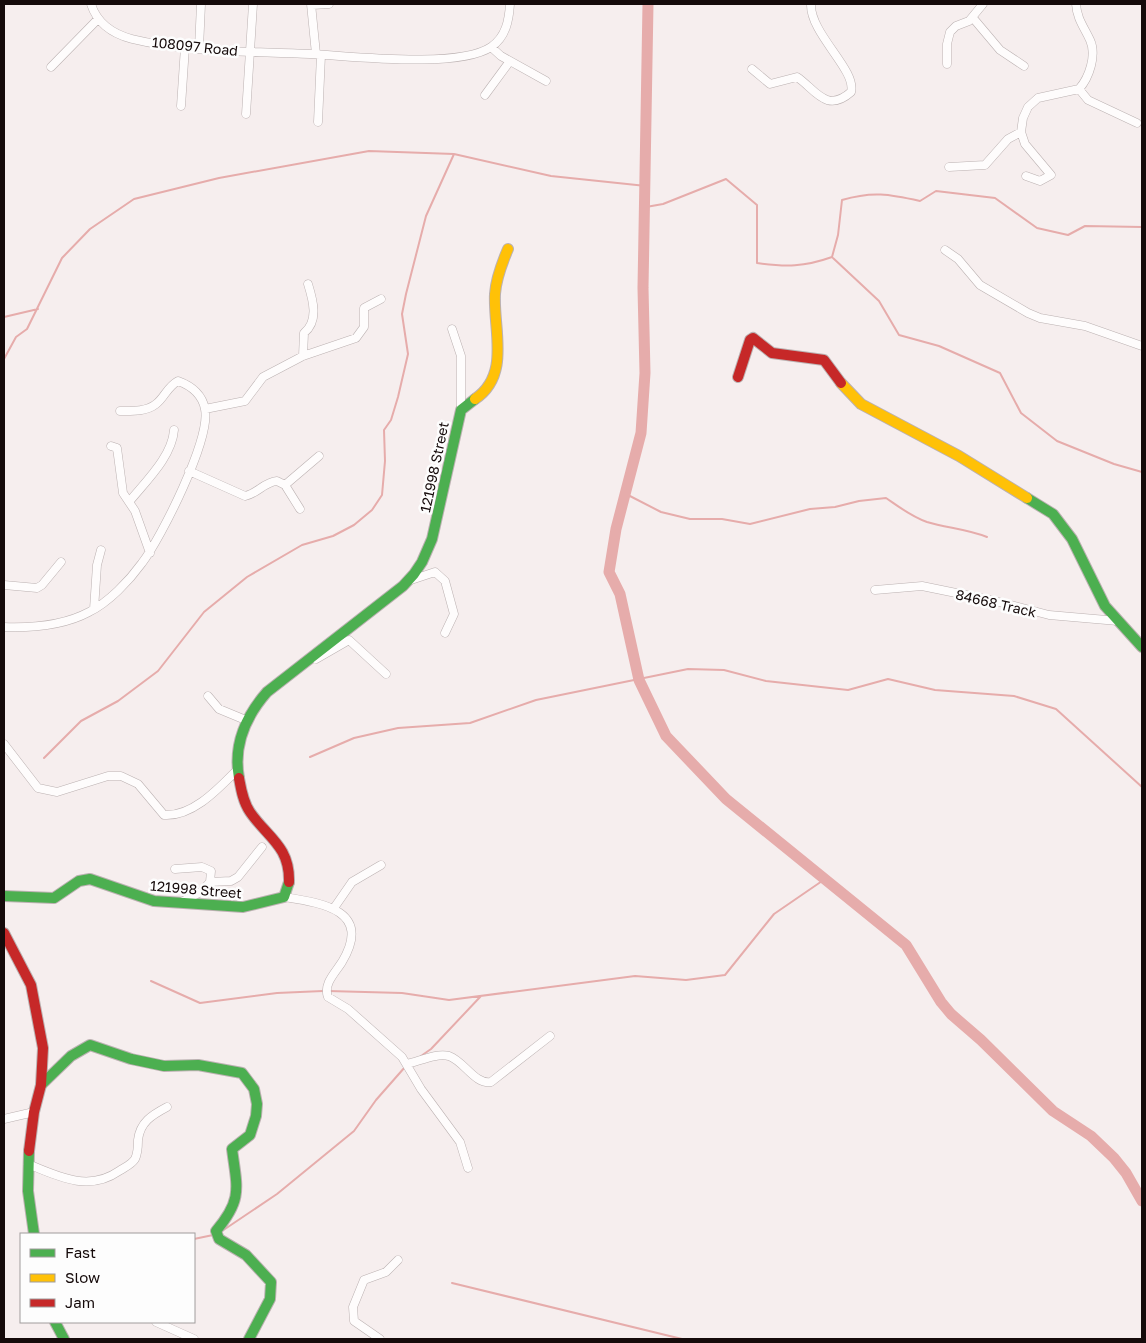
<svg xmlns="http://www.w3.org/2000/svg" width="1146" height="1343" viewBox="0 0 1146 1343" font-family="'Golos Text',sans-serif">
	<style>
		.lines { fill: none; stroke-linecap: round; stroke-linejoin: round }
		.stream { stroke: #e6acab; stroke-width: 2 }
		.river { stroke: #e6acab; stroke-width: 11 }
		.street-casing { stroke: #bbb1b1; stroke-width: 9 }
		.fast-casing { stroke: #bbb1b1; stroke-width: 12 }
		.slow-casing { stroke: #bbb1b1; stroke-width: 12 }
		.jam-casing { stroke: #bbb1b1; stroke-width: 12 }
		.street { stroke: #fefcfc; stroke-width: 8 }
		.fast { stroke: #4caf50; stroke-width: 10 }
		.slow { stroke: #ffc107; stroke-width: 10 }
		.jam { stroke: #c62828; stroke-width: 10 }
		.labels { text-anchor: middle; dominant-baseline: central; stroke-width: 5; stroke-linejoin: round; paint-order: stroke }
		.street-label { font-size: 14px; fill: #150a0a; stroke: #fdfdfd }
	</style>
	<rect width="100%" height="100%" fill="#f6eeee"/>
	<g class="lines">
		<path class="stream" d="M646,207L663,204L726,179L757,205V263C786,267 804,267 832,257L838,235L842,200C872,191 889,194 920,201L936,191L995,198L1037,228L1068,235L1085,226L1142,227
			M833,258L879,301L899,335L939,346L1000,373L1021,413L1057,441L1114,464L1142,472
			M4,317L38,309
			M4,359L16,337L27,329L62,258L90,229L134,199L219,178L369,151L454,154L551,176L646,186
			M4,393V398
			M626,494L661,512L690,519H722L750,524L810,509L835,507L859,501L886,498C899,507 912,517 927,522C947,528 967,529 987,537
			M310,757L354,738L398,728L470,723L536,700L688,669L724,670L766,681L848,690L888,679L935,690L1014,696L1056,709L1142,787
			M44,758L81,721L118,701L158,671L204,612L247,577L302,545L333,536L354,525L372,510L382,495L385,461L384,430L391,420L398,397L408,354L402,314L406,294L426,216L454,154
			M151,981L200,1003L277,993L323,991
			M328,991L402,993L449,1000L635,976L686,980L725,975L774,914L825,879
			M421,1056L431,1049L481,996
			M222,1231L277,1194L354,1131L376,1100L405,1067
			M194,1239L213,1235
			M452,1283L682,1339"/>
		<path class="river" d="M648,4L643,288L645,373L641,433L616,529L609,572L620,594L639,680L666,736L726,799L906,945L941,1002L951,1014L981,1040L1053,1111L1091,1136L1114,1158L1126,1173L1142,1201"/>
		<g class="street-casing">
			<path id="street" d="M91,4C97,23 113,34 132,39C189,53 252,51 310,54C351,56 458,69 491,47C506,37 509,20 510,4
				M311,4L316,54
				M312,5L329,4
				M973,18L1000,50L1024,66
				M491,47L501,56L546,81
				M199,48L201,4
				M947,64V44L950,32L956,26L969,21L983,4
				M51,67L98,19
				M752,69L770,84L797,77C815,89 826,114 851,92C857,70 810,34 811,4
				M1079,89L1088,100L1137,123
				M485,95L510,61
				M181,106L185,47
				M246,114L253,4
				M318,122L321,55
				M949,167L985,165L1008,139L1021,132
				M1026,176L1040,181L1051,175L1025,144L1021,132L1023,118L1028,107L1038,98L1079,89C1089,78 1097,55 1090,40C1084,27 1077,19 1076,4
				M945,250L958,259L980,285L1028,313L1040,318L1085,326L1142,346
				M452,329L461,356V410
				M303,356L304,333C319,321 313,300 308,284
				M205,409L245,401L263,377L303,356L356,338L364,327V308L381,299
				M111,446L117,448L123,493L135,511L150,553
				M189,471L245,496C257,494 264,482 277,481L285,485L300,509
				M285,485L319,456
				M129,502C145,482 172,457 174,430
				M408,581L435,572L445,581L454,614L445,633
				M4,585L37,588L42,585L61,562
				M875,590L922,586L995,601L1049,615L1118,621
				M94,609L97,565L101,550
				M4,627C33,628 63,626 89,612C109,602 129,581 142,563C161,538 211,439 205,409C202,394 192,386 178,381C167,387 165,397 156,404C146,412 131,411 120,411
				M316,659L349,640L386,674
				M208,696L219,709L248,721
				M4,744L38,788L57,792L108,776H121L138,784L164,815C193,817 219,788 238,769
				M175,869L202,867L211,871L210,882
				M284,897C322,903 373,910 342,962C335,973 323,984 328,997L348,1009L402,1057L421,1089L460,1142L468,1168
				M181,902L201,892L210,882L231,881L238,877L262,847
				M334,908L352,882L381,865
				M407,1064C420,1061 436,1053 449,1056C464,1061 475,1085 491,1082L550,1036
				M4,1119L34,1112
				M28,1164C59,1177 89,1192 119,1171C125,1167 131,1165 135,1159C138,1153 138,1146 138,1140C140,1122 152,1115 167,1107
				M156,1322L194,1339
				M380,1339L354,1321L353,1307L364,1280L386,1272L398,1260"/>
		</g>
		<g class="fast-casing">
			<path id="fast" d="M1027,498L1053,514L1072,539L1105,606L1142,647
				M239,778C233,745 246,716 267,692L403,586L414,574L422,562L432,539L461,410L475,399
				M4,896L54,898L79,881L90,879L154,901L243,907L284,897L289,882
				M41,1085L71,1056L90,1045L131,1059L164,1066L198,1065L242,1073L254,1089L257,1104L256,1116L250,1135L232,1149C237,1188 243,1199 216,1231L219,1239L246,1255L271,1282L270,1299L249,1339
				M29,1151L28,1191L34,1234
				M55,1322L64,1339"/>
		</g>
		<g class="slow-casing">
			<path id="slow" d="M841,383L861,404L959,456L1027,498
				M475,399C511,375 493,329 495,294C496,278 502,263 508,249"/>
		</g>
		<g class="jam-casing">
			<path id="jam" d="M738,377L750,340L753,338L772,353L824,360L841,383
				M239,778C241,789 243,802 250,812C267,837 290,846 289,882
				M4,933L31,985L43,1048L41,1085L34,1112L29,1151"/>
		</g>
		<use href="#street" class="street"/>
		<use href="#fast" class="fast"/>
		<use href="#slow" class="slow"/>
		<use href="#jam" class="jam"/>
	</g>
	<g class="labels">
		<g class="street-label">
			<text transform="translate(195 46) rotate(6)">108097 Road</text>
			<text transform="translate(434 467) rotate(-78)">121998 Street</text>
			<text transform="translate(996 603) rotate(13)">84668 Track</text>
			<text transform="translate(196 889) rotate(5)">121998 Street</text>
		</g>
	</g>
	<rect width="1146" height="1343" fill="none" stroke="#150a0a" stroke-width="10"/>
	<rect x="20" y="1233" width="175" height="90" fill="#fdfdfd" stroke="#a09c9c"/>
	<rect x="30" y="1249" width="25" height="8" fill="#4caf50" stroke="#a09c9c"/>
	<text x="65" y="1258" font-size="15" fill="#150a0a">Fast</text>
	<rect x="30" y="1274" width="25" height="8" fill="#ffc107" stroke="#a09c9c"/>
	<text x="65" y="1283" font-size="15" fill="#150a0a">Slow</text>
	<rect x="30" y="1299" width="25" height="8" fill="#c62828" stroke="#a09c9c"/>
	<text x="65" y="1308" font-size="15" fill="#150a0a">Jam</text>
</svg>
